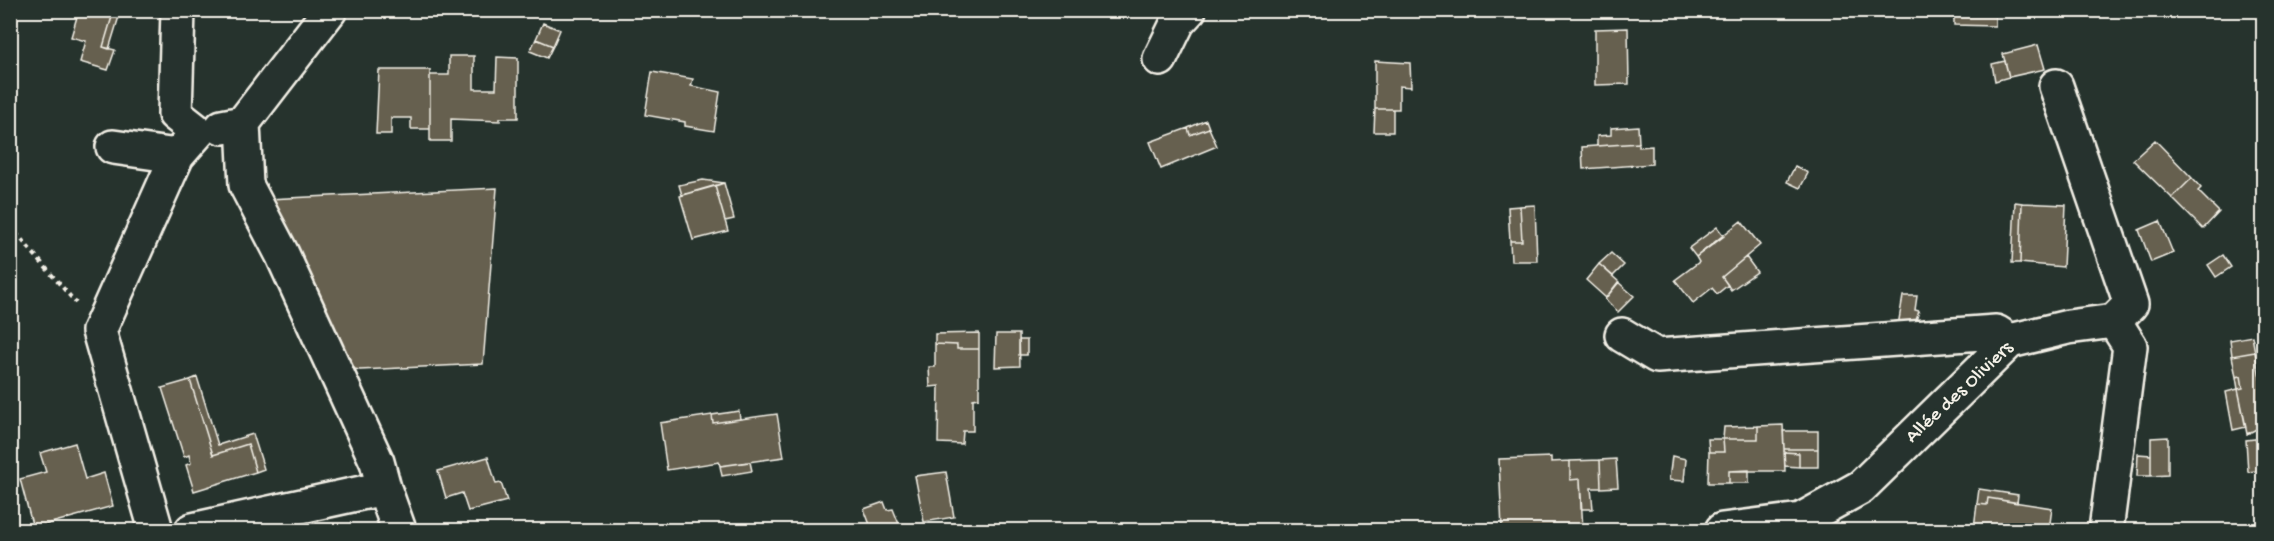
<svg xmlns="http://www.w3.org/2000/svg" width="2274" height="541" viewBox="0 0 2274 541" font-family="'Gochi Hand',sans-serif">
	<style>
		.building { fill: #66604f; stroke: #f4f1e8; stroke-width: 1.5 }
		.lines { fill: none; stroke-linecap: round; stroke-linejoin: round }
		.minor-casing { stroke: #f4f1e8; stroke-width: 38 }
		.path { stroke: #f4f1e8; stroke-width: 4; stroke-dasharray: 4.5 4.5; stroke-linecap: butt }
		.minor { stroke: #26332d; stroke-width: 33 }
		.labels { text-anchor: middle; dominant-baseline: central; stroke-width: 4.5; stroke-linejoin: round; paint-order: stroke }
		.street-label { font-size: 20px; fill: #f4f1e8; stroke: #26332d }
	</style>
	<rect width="100%" height="100%" fill="#26332d"/>
	<filter id="ink" filterUnits="userSpaceOnUse"><feTurbulence type="fractalNoise" baseFrequency=".0167" numOctaves="2"/><feDisplacementMap in="SourceGraphic" scale="12" xChannelSelector="R" yChannelSelector="G"/><feConvolveMatrix kernelMatrix="1 2 1 2 8 2 1 2 1" color-interpolation-filters="sRGB"/></filter>
	<g filter="url(#ink)">
		<path class="building" d="M79,10H114L103,47L115,50L108,70L80,62L86,41L71,37Z
			M114,10H121L109,49L103,47Z
			M1954,10H1995V26L1954,25Z
			M543,23L560,30L553,46L536,39Z
			M1628,28L1629,84L1595,85V29Z
			M536,39L553,46L547,58L530,51Z
			M2038,45L2045,69L2009,77L2003,54Z
			M449,56H474V89H496L497,57L518,58V118H500V121L451,119V141H430V75H449Z
			M1375,61L1410,63L1411,87L1399,86V109H1375Z
			M2005,61L2009,77L1995,81L1992,64Z
			M379,70H430V129H411V118H391V134H376Z
			M652,72L693,79L691,86L720,92L714,131L685,126V122L645,115Z
			M1375,109H1393V132H1374Z
			M1206,120L1209,128L1190,135L1188,128Z
			M1638,126L1639,143L1597,146V136L1611,135V128Z
			M1188,128L1190,135L1209,128L1217,146L1161,169L1150,142Z
			M2155,140L2192,178L2172,198L2133,160Z
			M1639,143V147L1652,146V164L1583,169L1582,147Z
			M1795,166L1808,173L1800,188L1787,182Z
			M2192,178L2201,188L2198,191L2219,212L2203,229L2172,198Z
			M703,180L724,183L682,195L679,185Z
			M724,183L734,219L725,221L715,186Z
			M715,186L728,231L693,240L680,196Z
			M497,188L483,364L360,370L342,367L268,199Z
			M2015,202L2022,203L2020,263H2012Z
			M2022,203L2066,205L2063,267L2020,263Z
			M1535,205L1537,261H1511L1510,241H1522L1520,206Z
			M1520,206L1522,241H1510L1508,207Z
			M1741,221L1760,245L1722,277L1728,285L1717,294L1712,288L1693,303L1675,280L1699,262L1696,257Z
			M2160,221L2173,253L2151,262L2139,230Z
			M1717,227L1724,236L1696,257L1689,248Z
			M1611,253L1624,265L1613,276L1599,264Z
			M2223,255L2231,267L2216,277L2208,265Z
			M1746,257L1757,272L1731,290L1722,277Z
			M1599,264L1619,282L1606,298L1586,280Z
			M1618,282L1634,296L1618,312L1605,299Z
			M1903,296H1917L1915,310L1919,311L1915,324L1898,326Z
			M979,333V349H957V345L935,344V334Z
			M996,334H1019L1020,366L995,367Z
			M2252,336L2255,352L2232,356L2230,340Z
			M1019,340H1027V355H1019Z
			M935,344L957,345V349H979V398L973,399V431H963L962,444L938,443L939,386L930,387L929,367H935Z
			M2255,352L2264,397V425L2247,434L2238,389L2243,388L2241,376L2236,377L2232,356Z
			M2241,376L2243,388L2238,389L2236,377Z
			M197,377L218,445L253,434L264,469L256,472L248,444L213,455L190,380Z
			M190,380L213,455L248,444L256,472L194,491L186,465L191,463L189,455L184,457L162,388Z
			M2238,389L2246,427L2233,430L2226,392Z
			M739,411L740,419L713,423L712,415Z
			M777,414L784,457L720,466L719,462L667,470L660,423L712,415L713,423Z
			M1783,425L1785,471H1729V483H1708L1709,452H1724L1723,439H1758V426Z
			M1758,426V439H1723L1724,427Z
			M1783,431H1818V449H1784Z
			M2168,437V475L2151,476V438Z
			M2264,438V470L2248,472L2246,440Z
			M1708,439H1723L1724,452H1709Z
			M75,443L85,479L104,473L113,506L33,528L20,479L46,472L40,453Z
			M1784,449H1818V467H1799V453L1784,452Z
			M1784,452L1799,453V467L1785,466Z
			M2138,454L2151,455V476H2137Z
			M1672,456L1686,459L1684,481L1669,480Z
			M488,457L496,484L501,483L507,501L468,511L462,493L446,498L438,471Z
			M1551,457V462L1570,461V480L1580,479L1583,530H1502L1499,459Z
			M1616,459L1618,487L1601,488L1600,460Z
			M1600,460L1601,488H1591L1593,509H1581L1580,479L1570,480V461Z
			M750,462L752,471L722,476L720,466Z
			M1749,470V483H1729V471Z
			M946,472L954,517L924,522L915,476Z
			M1979,489L2018,495L2017,503L1988,498L1987,505L1977,504Z
			M1988,498L2052,508L2049,530H1985L1974,528L1977,504L1987,505Z
			M884,502L887,510L893,509L901,529L872,530L864,509Z"/>
		<g class="lines">
			<g class="minor-casing">
				<path id="minor" d="M178,10L175,114L198,132
					M1160,59L1178,22L1189,10
					M2056,86L2131,304L2114,321
					M222,127L243,123L330,10
					M113,147L177,156
					M1622,335L1657,356L1996,332L2010,341
					M384,488L399,530
					M156,530L99,331L177,156L198,132
					M192,530L384,488L377,462L282,254L246,185L243,123
					M1722,530L1801,520L1861,487L2010,341L2068,327L2114,321L2130,346L2106,530"/>
			</g>
			<path class="path" d="M10,226L76,303"/>
			<use href="#minor" class="minor"/>
		</g>
	</g>
	<g class="labels">
		<g class="street-label">
			<text transform="translate(1960 393) rotate(-43)">Allée des Oliviers</text>
		</g>
	</g>
	<rect width="2274" height="541" fill="none" stroke="#26332d" stroke-width="36"/>
	<rect x="18" y="18" width="2238" height="505" fill="none" stroke="#f4f1e8" stroke-width="2" filter="url(#ink)"/>
</svg>
